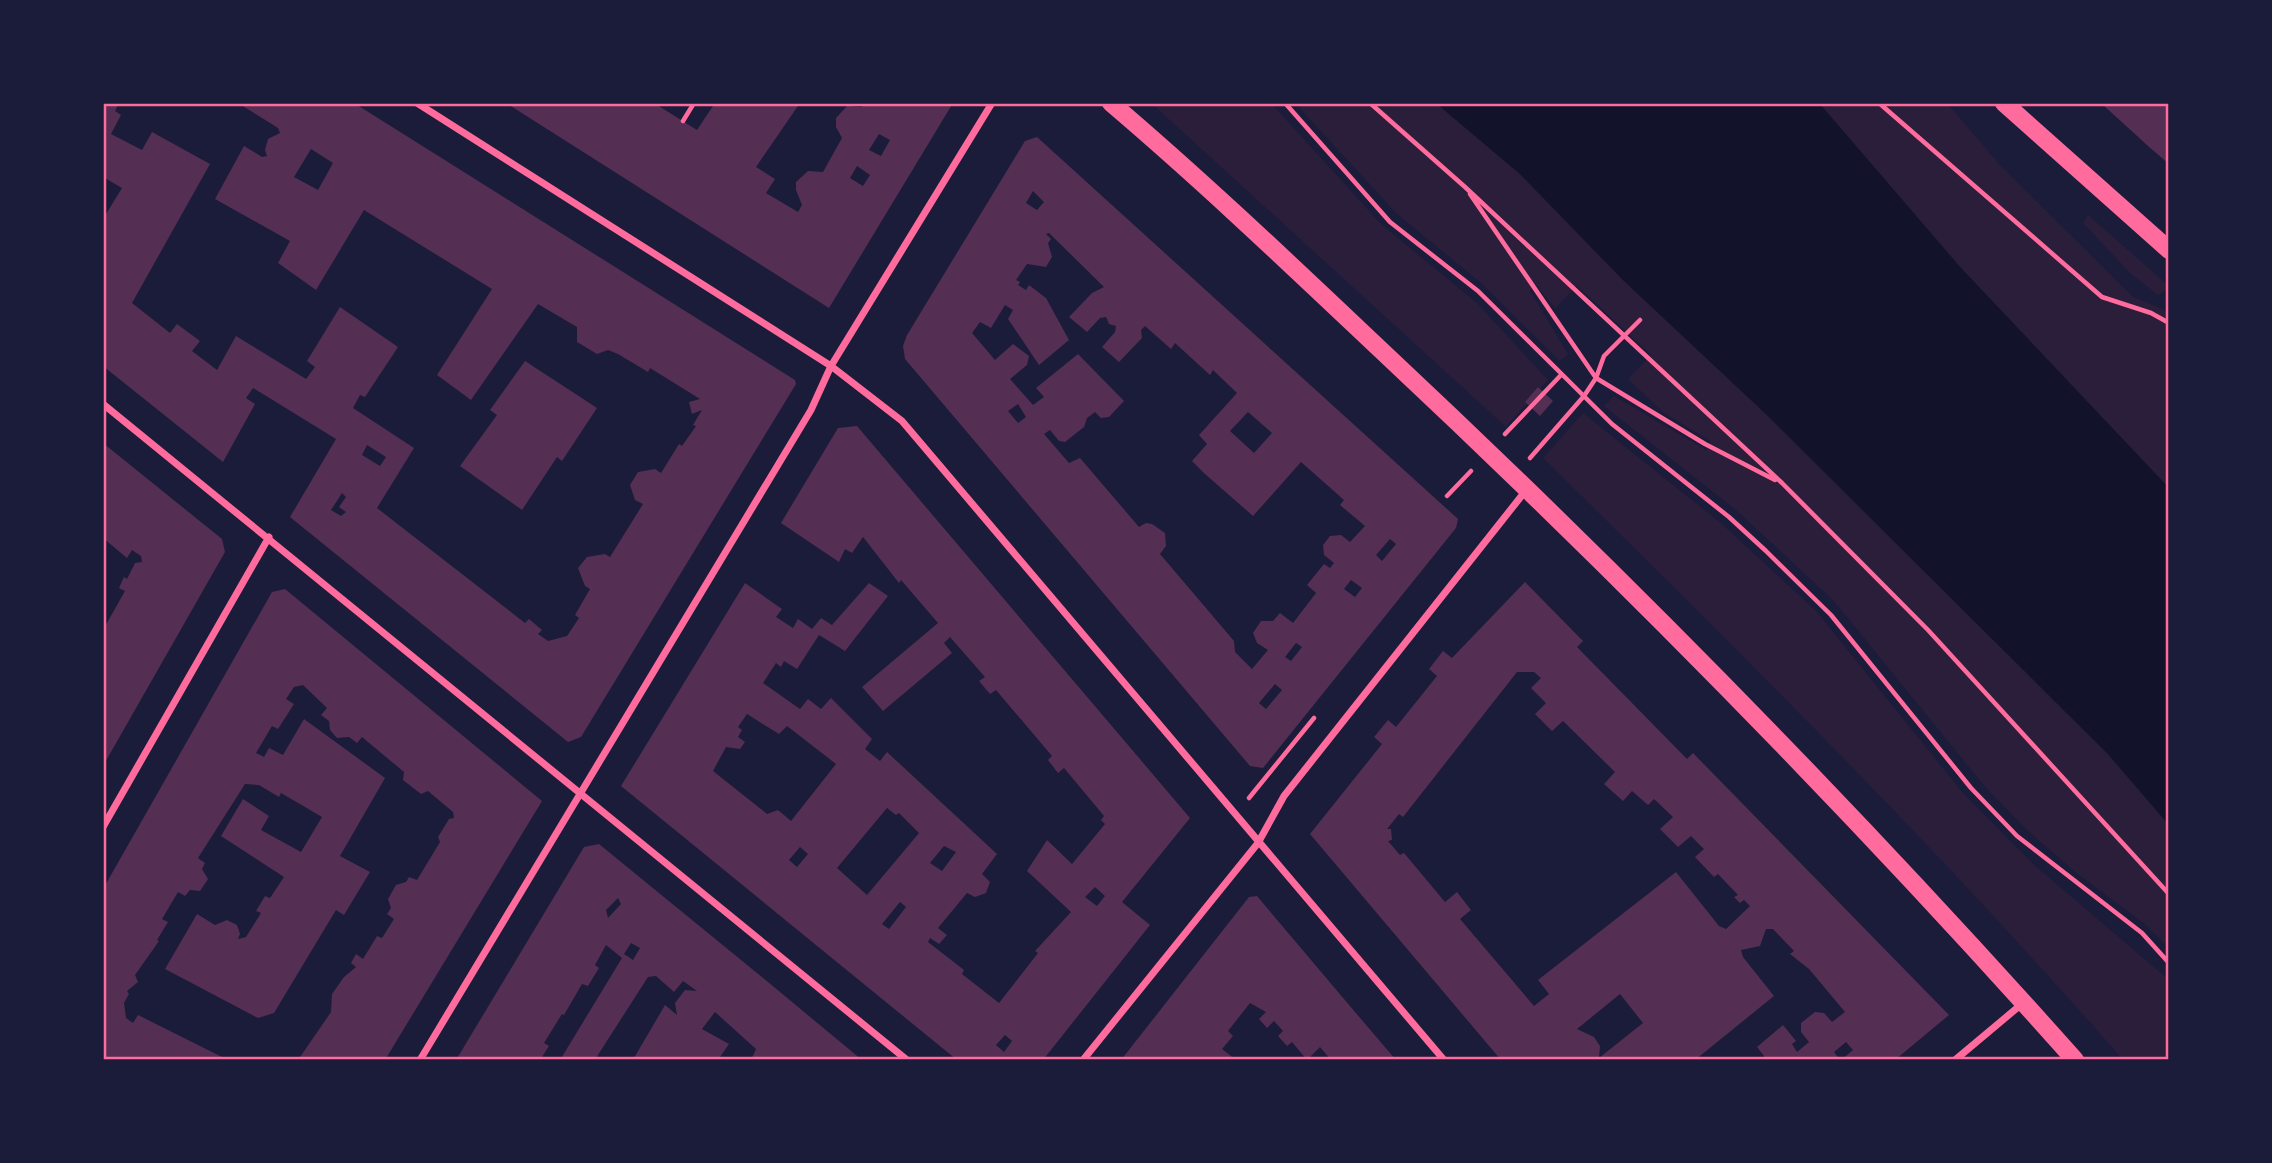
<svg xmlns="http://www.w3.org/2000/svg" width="2272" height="1163" viewBox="0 0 2272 1163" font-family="'Playfair Display',serif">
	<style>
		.green { fill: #2a1e3b }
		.water { fill: #12122b }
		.building { fill: #542f53; fill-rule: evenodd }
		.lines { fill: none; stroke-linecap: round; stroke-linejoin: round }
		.path { stroke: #ff6b9d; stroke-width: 4.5 }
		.minor { stroke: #ff6b9d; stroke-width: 7 }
		.primary { stroke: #ff6b9d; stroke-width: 18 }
		.neatline { fill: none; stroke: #ff6b9d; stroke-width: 2.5 }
	</style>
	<rect width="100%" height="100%" fill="#1b1b3a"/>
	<path class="green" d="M1151,103H1271L1382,225L1477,303L1548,380L1506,427Z
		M1295,103H1436L1520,174L1623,280L1768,416L2108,754L2169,825V948L2145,924L2079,875L2028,831L1986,788L1833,600L1736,510L1604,406L1614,396L1706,450L1711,441L1664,413L1628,379L1651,355L1577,286L1555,308L1537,286L1530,291L1568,354L1560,361L1481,283L1396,213Z
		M1819,103H1947L2000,165L2132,296L2169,312V488L1960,267Z
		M2088,215L2169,286V288L2158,295L2130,273L2083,223Z
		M1583,413L1722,524L1816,611L1963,793L2032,863L2169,980V1060H2123C1940,850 1742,654 1543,458Z"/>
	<path class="water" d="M1436,103H1819L1960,267L2169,488V825L2108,754L1768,416L1623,280L1520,174Z"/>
	<path class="building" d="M103,103H119L115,111L121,115L111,134L142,150L152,132L210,164L132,303L170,333L177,324L200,341L192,351L217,370L236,336L306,379L315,367L307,361L340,307L398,347L365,397L360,395L353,408L414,448L377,508L525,623L529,619L542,630L538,634L548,641L567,636L579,618L575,615L590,589L585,586L578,568L587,557L605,554L610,557L643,504L635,500L630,485L638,472L655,469L661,473L679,444L682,446L696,426L693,425L702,410L692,414L689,402L700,399L650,368L648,372L618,354L608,350L597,354L577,342V327L538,304L471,400L437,375L492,289L364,210L316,290L278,263L290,241L215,199L244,146L262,157L267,156L265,150L268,139L280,133L278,128L238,103H354L795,380L796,384L581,737L568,742L290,517L336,439L253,388L246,398L255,404L223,462L103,366V219L122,188L103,177ZM311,149L333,163L318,190L294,177ZM367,445L386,457L380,466L362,455ZM342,493L346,497L339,507L346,512L341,516L331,510Z
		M506,103H654L697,130L715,103H800L756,167L775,179L766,193L798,212L802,205L796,190V182L808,171L823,172L842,138L836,127V118L847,106L862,107L864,103H953L829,308ZM879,134L890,140L881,156L869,150ZM857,166L870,175L863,186L850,178Z
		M2101,103H2169V164L2148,146Z
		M1037,137L1458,519L1456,528L1263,768L1250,766L905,359L903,346L907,335L1025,141ZM1033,191L1044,202L1037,210L1026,203ZM1049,233L1104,287L1092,293L1069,317L1087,332L1100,318L1106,317L1109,324L1116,326L1115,332L1102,347L1119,362L1142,338L1141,330L1145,326L1171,349L1175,343L1210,375L1213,370L1237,393L1199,435L1207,444L1192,461L1205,474L1253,516L1301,462L1344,500L1340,505L1365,526L1350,542L1341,535L1330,536L1323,545L1324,555L1334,563L1330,568L1324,564L1307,585L1316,593L1293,623L1280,613L1273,621H1261L1253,633L1257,643L1268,650L1252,669L1235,652L1234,641L1160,554L1166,546L1165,533L1152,524L1146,523L1139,527L1080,458L1069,463L1044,434L1050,430L1059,441L1065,442L1084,427L1087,418L1095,412L1101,418L1109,417L1124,401L1078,354L1036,388L1044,397L1033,405L1010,379L1027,365L1029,356L1013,344L995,360L972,333L980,322L991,328L1005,305L1013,310L1008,319L1039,365L1069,340L1046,298L1029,285L1026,290L1018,285L1020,282L1016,280L1027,264L1046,267L1052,257L1048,243L1051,239L1046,234ZM1018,404L1026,417L1018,423L1008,411ZM1248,412L1272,433L1254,453L1230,431ZM1390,539L1396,544L1382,561L1376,555ZM1351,580L1362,588L1355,597L1344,589ZM1296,643L1302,647L1291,661L1285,657ZM1275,684L1282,690L1266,709L1259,703Z
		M525,361L597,408L562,461L557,457L522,510L460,466L497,415L490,410Z
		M1538,387L1553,401L1540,416L1525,402Z
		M857,426L1190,818L1122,902L1150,925L1043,1060H957L621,786L745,583L782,609L776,617L793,628L798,619L812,629L821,618L832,625L869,583L888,596L845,651L819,635L797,669L784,661L781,667L776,663L763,683L800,709L808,699L821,709L831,698L872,739L865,749L880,761L887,752L997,854L982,874L990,882L986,893L975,897L967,893L938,928L947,935L939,944L930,938L928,942L964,970L962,974L999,1003L1038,953L1035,951L1071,912L1027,871L1047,840L1072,864L1105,824L1101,820L1104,816L1064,768L1058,773L1048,760L1052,756L996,690L990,694L979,681L985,677L950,637L944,643L952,653L883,711L862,687L938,623L901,580L899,583L863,537L852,553L845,549L839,562L781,523L838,428ZM747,714L779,734L787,726L836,764L791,821L778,810L767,814L713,771L726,747L740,749L745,742L738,737L742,730L738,727ZM887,808L896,815L899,813L919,833L867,895L837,868ZM944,846L956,852L942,871L930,863ZM800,847L808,854L797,867L789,860ZM1095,887L1105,896L1097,906L1085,897ZM900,902L906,907L889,929L882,924ZM1005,1035L1012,1041L1004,1052L996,1045Z
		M103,443L222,539L225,552L103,766V630L125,591L119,588L124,577L127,579L135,563L142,562L141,556L132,550L127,558L103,538Z
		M1525,582L1583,641L1577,647L1687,759L1693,753L1949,1015L1895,1060H1841L1853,1050L1846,1042L1834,1052L1840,1060H1767L1757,1047L1783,1025L1796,1041L1792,1044L1797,1052L1809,1042L1801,1032V1023L1815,1012L1824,1013L1832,1022L1845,1012L1809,969L1790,954L1794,951L1773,929H1766L1760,946L1741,950L1743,957L1774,996L1695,1060H1501L1310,834L1382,744L1374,737L1388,720L1396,727L1437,676L1429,669L1443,651L1452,658ZM1517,672H1534L1541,678L1531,688L1546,703L1535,714L1552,731L1563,721L1615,772L1604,784L1623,801L1632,791L1648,805L1654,799L1673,817L1660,829L1678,847L1691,836L1704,849L1695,857L1714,877L1718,874L1738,895L1734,897L1740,903L1744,900L1750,906L1726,929L1719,926L1676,872L1538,980L1549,994L1534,1006L1460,919L1471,910L1457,892L1445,902L1404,853L1400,855L1388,841L1392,840L1391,829H1387L1399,814L1403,817ZM1620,994L1643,1023L1599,1058L1600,1046L1594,1037L1577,1029Z
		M285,589L542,801L385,1060H298L331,1012L332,994L344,977L356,967L351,963L356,954L363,959L377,936L382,938L394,919L387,914L391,908L388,899L396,885L406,882L409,877L417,880L440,842L438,837L449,819L454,818L453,812L428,791L421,794L403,780L404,772L362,737L357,743L349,737L337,738L330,730L329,721L321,715L327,708L303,685L294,687L286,699L294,704L278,729L272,726L256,753L264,757L269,748L283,755L304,719L385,778L340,856L370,872L344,915L336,910L274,1013L258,1018L165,969L197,914L215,925L227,920L237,925L240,934L238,939L246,937L261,913L256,911L265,896L270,898L284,877L221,836L243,799L269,816L261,830L301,852L322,817L281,793L279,797L259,785L245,784L198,858L205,863L202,869L208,879L200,891L190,890L185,896L178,892L162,919L168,922L157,940L159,941L135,975L138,982L127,991L129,994L124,1003L126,1018L133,1023L138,1015L228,1060H103V889L272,592Z
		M599,844L768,982L862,1060H751L756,1049L715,1012L702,1029L729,1044L718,1060H637L634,1058L665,1005L677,1015L675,1003L685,990L697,991L683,981L674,992L656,976L648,977L596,1058L599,1060H560L622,958L606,945L595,965L599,968L588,986L582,984L564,1015L562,1014L544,1043L549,1046L540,1060H456L584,847ZM618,898L621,904L608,918L606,910ZM631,943L640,948L633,960L624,954Z
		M1257,896L1355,1012L1396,1060H1331L1320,1047L1307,1060L1292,1042L1287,1046L1278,1036L1283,1031L1274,1021L1267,1028L1259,1019L1266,1012L1250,1003L1228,1031L1233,1036L1222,1049L1236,1060H1121L1249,897Z"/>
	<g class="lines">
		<path class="path" d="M1285,103L1390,222L1478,291L1612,424L1729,517L1766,551L1831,615L1971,788L2017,836L2142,933L2169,963
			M1370,103L1465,187L1782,483L1928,630L2169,894
			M1879,103L2102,297L2151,313L2169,323
			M683,121L694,103
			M1470,194L1596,378L1705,444L1775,480
			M1505,434L1561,375
			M1530,458L1584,396L1596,378L1604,356L1640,320
			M1447,496L1471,471
			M1249,798L1314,718"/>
		<path class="minor" d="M417,103L831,366L902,421L1444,1060
			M103,404L907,1060
			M103,827L269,537
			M420,1060L811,410L831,366L992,103
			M1083,1060L1258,843L1284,796L1527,489
			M1955,1060L2023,1003"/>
		<path class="primary" d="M1111,103C1205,183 1294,268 1383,352C1623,577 1856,814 2075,1060
			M2004,103L2169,250"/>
	</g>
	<rect width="2272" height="1163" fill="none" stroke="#1b1b3a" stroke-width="210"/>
	<rect x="105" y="105" width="2062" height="953" class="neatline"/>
</svg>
